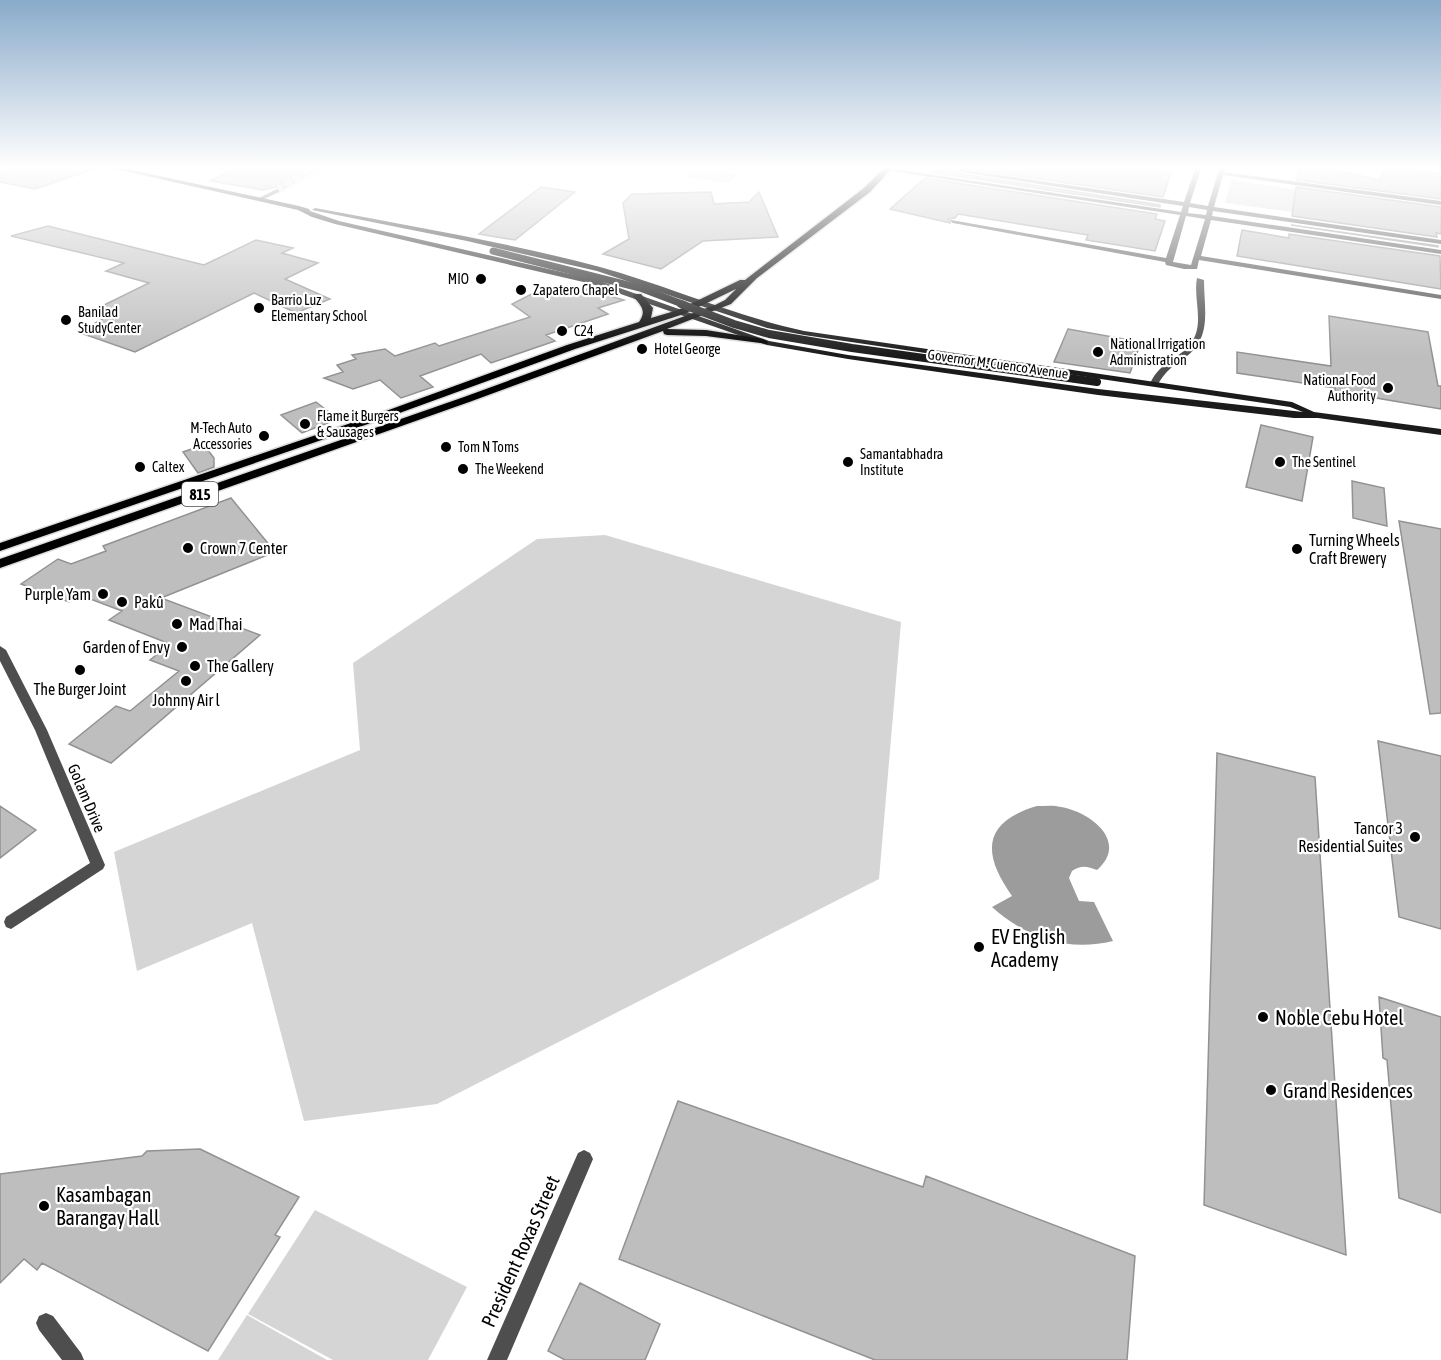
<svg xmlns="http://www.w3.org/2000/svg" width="1441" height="1360" viewBox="0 0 1441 1360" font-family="'Asap Condensed',sans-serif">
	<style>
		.green { fill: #d5d5d5 }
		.water { fill: #9c9c9c }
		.building { fill: #bebebe; stroke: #929292; stroke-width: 1.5 }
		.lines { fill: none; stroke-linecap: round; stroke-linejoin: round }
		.street-tunnel { stroke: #d9d9d9; stroke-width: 7; stroke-dasharray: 7 3; stroke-linecap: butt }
		.primary-casing { stroke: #dbdbdb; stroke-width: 3 }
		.street { fill: #4e4e4e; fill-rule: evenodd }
		.secondary { fill: #1b1b1b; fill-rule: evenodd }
		.primary { fill: #000; fill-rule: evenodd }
		.secondary-bridge-far1 { stroke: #1b1b1b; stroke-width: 7 }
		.secondary-bridge { stroke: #1b1b1b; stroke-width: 8 }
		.poi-dot { fill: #000; stroke: #fff; stroke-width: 2 }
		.labels { text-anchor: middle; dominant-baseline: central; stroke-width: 4.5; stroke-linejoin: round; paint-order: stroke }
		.far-poi-label { font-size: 14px; fill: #000; stroke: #fff; text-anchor: start }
		.far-street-label { font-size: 14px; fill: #000; stroke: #fff }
		.shield { fill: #fff; stroke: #4c4c4c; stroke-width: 1.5 }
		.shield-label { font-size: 15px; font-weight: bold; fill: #000 }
		.poi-label { font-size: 16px; fill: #000; stroke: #fff; text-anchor: start }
		.street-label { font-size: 16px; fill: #000; stroke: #fff }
		.near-poi-label { font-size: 20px; fill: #000; stroke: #fff; text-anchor: start }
		.near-street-label { font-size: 20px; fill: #000; stroke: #fff }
	</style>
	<rect width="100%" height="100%" fill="#fff"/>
	<path class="green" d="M692,169L737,174L729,183L684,177Z
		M1231,180L1296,190L1293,212L1225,203Z
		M605,535L901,622L879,879L437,1104L304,1121L252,923L137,971L114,852L360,750L353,663L537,539Z
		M315,1210L467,1287L428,1360H333L248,1314Z
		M247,1315L327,1360H218Z"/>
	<path class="water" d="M1037,806C1045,806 1054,805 1061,807C1091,812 1129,842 1097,870C1087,866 1081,865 1072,871L1069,878L1079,901L1094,902L1113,941C1067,952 1027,938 992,907L1012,896C982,854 982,822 1037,806Z"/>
	<path class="building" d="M17,166H93L94,169L35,189L0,182V173Z
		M240,166H324L281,190L276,187L263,190L210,181Z
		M939,166H1127L1171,172L1163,197L964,168L959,172L961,174L1160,205V207L931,172Z
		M1299,166H1315L1380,180L1384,166L1441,174V199L1297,180Z
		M925,178L1157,214L1155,219L1165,221L1155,251L1086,240L1088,235L958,214L955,218L948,219L950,223L890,209Z
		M541,187L575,192L515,240L479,234Z
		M1296,187L1441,207V234L1436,233L1437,237L1292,216Z
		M711,192L714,204L749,202L759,192L778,237L703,241L661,269L603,254L629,239L623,203L632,194Z
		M1291,225L1438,246V247Z
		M48,226L204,265L256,240L293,248L282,253L318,263L285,279L330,299L296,313L254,293L135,352L78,332L116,312L91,316L90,312L149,283L106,271L124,263L11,236Z
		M1242,230L1289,238V234L1440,256L1441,289L1237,256Z
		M545,287L571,295L582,288L624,300L598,308L608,314L546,335L555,341L491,363L481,354L420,376L433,387L401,398L380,380L353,389L324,378L343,372L337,365L356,359L352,355L385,349L395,356L435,343L439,346L530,317L512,304Z
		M1329,316L1428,332L1438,386H1441V409L1335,391V388L1237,373V352L1331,366Z
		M1068,329L1141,342L1130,373L1054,362Z
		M316,402L338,419L302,433L281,415Z
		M1261,425L1313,437L1302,501L1246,487Z
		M204,445L214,458V467L198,473L183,452Z
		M1352,481L1384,488L1387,526L1353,518Z
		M231,498L275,552L161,598L260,635L111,763L69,744L116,706L130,711L179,671L150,660L170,644L109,620L122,611L80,595L69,602L21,584L58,559L71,564L106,551L103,546Z
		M1399,521L1441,529V713L1430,714Z
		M1378,741L1441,756V929L1399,917Z
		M1217,753L1315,777L1346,1255L1204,1205Z
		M0,806L36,830L0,858Z
		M1379,997L1441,1017V1213L1399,1198L1387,1060L1383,1058Z
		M678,1101L923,1187L926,1176L1135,1256L1127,1360H875L619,1259Z
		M200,1149L299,1197L275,1235L280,1237L208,1351L42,1263L37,1270L24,1259L0,1283V1174L142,1156L147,1151Z
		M580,1283L660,1324L645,1360H565L548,1351Z"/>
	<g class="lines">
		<path class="street-tunnel" d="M277,191L322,166"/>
		<g class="primary-casing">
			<path id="primary" d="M886,166H894L870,192L757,278L731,304L667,329L706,330L763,339L768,342L767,344L706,336L667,335L664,334L663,331L472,401L0,568V559L464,397L715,305L725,300L736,289L684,314L575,349L394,415L0,551V543L386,411L567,345L639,322C647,310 641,306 633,296L635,294H641L653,308L651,318L678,310L740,280H745L864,188Z"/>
		</g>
		<path class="street" d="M1196,166H1202L1190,203L1208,206L1220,166H1226L1224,172L1441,201V205L1223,175L1214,207L1441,240V244L1213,211L1212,216L1441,250V254L1211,220L1201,256L1441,295V299L1199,260L1197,269H1184L1166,265L1165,262L953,223L950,221L951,220L1166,258L1180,215L884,170L887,168L1181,212L1183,206L961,172L964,170L1184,202ZM1189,207L1207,210L1206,215L1188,213ZM1186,216L1205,219L1191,265L1173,262Z
			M277,189L279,190V192L262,200L257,199Z
			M1197,278L1204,280C1204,308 1212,337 1187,356C1174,365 1165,371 1157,386H1151L1150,384C1160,360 1182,359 1193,340C1204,321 1193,298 1197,278Z
			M0,646L6,650L47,730L105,865L103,869L11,929L6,927L4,922L6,917L90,863L35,730L0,661Z
			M584,1150L590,1153L593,1159L507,1360H487L578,1153Z
			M46,1313L53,1316L81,1353L84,1360H62L39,1330L36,1323L39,1316Z"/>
		<path class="secondary" d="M102,166H113L299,206L309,209L310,211L339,221L597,280L769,341L848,355L1098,389L1303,412L1290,407L804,335L767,328L597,271L467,241L312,210L315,208C410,226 506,242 600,267C669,286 734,316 804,331L1292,402L1314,412L1441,429V435L1318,418H1294L1098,395L848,359L767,345L592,284L335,224L312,217L298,210Z"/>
		<use href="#primary" class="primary"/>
		<path class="secondary-bridge-far1" d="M493,251L640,288L685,305"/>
		<path class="secondary-bridge" d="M681,304L734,324L769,334L852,348L1097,382"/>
	</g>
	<linearGradient id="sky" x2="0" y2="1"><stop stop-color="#89aaca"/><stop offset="0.47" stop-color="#fff"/><stop offset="1" stop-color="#fff" stop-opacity="0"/></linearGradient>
	<rect width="1441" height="356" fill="url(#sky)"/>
	<g class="poi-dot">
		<circle cx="481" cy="279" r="6"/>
		<circle cx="521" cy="290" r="6"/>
		<circle cx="259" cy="308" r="6"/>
		<circle cx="66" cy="320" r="6"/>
		<circle cx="562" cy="331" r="6"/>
		<circle cx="642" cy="349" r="6"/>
		<circle cx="1098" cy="352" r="6"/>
		<circle cx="1388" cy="388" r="6"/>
		<circle cx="305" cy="424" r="6"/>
		<circle cx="264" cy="436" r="6"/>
		<circle cx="446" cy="447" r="6"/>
		<circle cx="848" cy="462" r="6"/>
		<circle cx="1280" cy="462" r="6"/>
		<circle cx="140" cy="467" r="6"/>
		<circle cx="463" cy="469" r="6"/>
		<circle cx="188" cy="548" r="6"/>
		<circle cx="1297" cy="549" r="6"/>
		<circle cx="103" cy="594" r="6"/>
		<circle cx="122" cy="602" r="6"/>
		<circle cx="177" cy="624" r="6"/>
		<circle cx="182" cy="647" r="6"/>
		<circle cx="195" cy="666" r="6"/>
		<circle cx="80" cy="670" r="6"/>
		<circle cx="186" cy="681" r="6"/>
		<circle cx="1415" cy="837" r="6"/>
		<circle cx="979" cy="947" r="6"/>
		<circle cx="1263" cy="1017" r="6"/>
		<circle cx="1271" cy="1090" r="6"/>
		<circle cx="44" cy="1206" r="6"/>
	</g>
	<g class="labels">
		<g class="far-poi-label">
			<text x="469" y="279" text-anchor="end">MIO</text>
			<text x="533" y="290">Zapatero Chapel</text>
			<text x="271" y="300">Barrio Luz<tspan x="271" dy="16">Elementary School</tspan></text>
			<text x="78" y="312">Banilad<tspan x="78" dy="16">StudyCenter</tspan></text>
			<text x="574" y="331">C24</text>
			<text x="1110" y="344">National Irrigation<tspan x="1110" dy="16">Administration</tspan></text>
			<text x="654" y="349">Hotel George</text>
			<text x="1376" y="380" text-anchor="end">National Food<tspan x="1376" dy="16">Authority</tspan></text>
			<text x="317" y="416">Flame it Burgers<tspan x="317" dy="16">&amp; Sausages</tspan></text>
			<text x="252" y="428" text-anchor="end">M-Tech Auto<tspan x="252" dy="16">Accessories</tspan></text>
			<text x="458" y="447">Tom N Toms</text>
			<text x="860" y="454">Samantabhadra<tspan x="860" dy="16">Institute</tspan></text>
			<text x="1292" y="462">The Sentinel</text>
			<text x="152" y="467">Caltex</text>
			<text x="475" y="469">The Weekend</text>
		</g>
		<g class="far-street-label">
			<text transform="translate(998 364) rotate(8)">Governor M. Cuenco Avenue</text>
		</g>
		<rect class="shield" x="182" y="482" width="36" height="24" rx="4.5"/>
		<g class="shield-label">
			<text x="200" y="494">815</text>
		</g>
		<g class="poi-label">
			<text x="1309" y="540">Turning Wheels<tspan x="1309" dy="18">Craft Brewery</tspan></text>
			<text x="200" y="548">Crown 7 Center</text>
			<text x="91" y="594" text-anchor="end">Purple Yam</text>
			<text x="134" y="602">Pakû</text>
			<text x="189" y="624">Mad Thai</text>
			<text x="170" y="647" text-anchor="end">Garden of Envy</text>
			<text x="207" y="666">The Gallery</text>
			<text x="80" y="689" text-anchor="middle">The Burger Joint</text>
			<text x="186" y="700" text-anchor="middle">Johnny Air l</text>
			<text x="1403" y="828" text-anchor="end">Tancor 3<tspan x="1403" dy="18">Residential Suites</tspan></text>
		</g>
		<g class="street-label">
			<text transform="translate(87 798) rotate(67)">Golam Drive</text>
		</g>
		<g class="near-poi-label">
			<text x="991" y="936">EV English<tspan x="991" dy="23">Academy</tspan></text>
			<text x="1275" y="1017">Noble Cebu Hotel</text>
			<text x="1283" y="1090">Grand Residences</text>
			<text x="56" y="1194">Kasambagan<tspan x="56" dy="23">Barangay Hall</tspan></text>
		</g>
		<g class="near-street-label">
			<text transform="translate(520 1251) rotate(-66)">President Roxas Street</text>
		</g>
	</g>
</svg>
